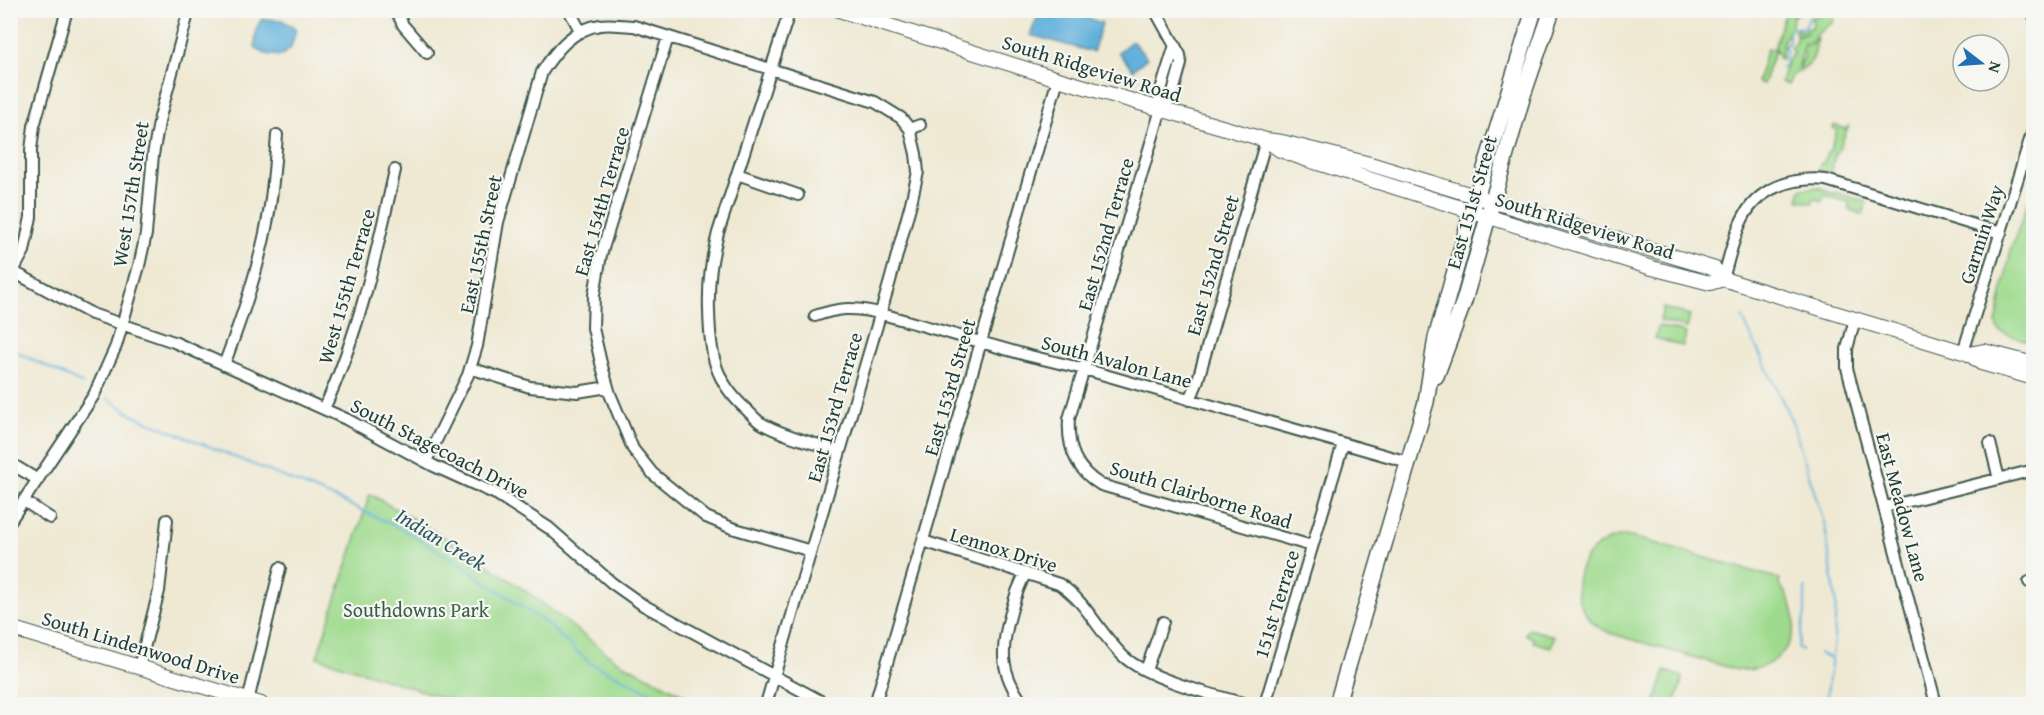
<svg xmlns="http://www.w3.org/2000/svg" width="2044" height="715" viewBox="0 0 2044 715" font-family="'Gentium Book Plus',serif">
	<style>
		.green { fill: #9fdb8e; stroke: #5f8c61; stroke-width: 1.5 }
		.water { fill: #62b1dc; stroke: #407788; stroke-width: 1.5 }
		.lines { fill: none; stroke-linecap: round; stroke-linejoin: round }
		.stream { stroke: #62b1dc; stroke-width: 2 }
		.street-casing { stroke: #3e574c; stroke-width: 14 }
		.secondary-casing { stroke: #3e574c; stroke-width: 16 }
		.primary-casing { stroke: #3e574c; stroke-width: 18 }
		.street { stroke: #fff; stroke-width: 10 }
		.secondary { stroke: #fff; stroke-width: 14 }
		.primary { stroke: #fff; stroke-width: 15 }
		.labels { text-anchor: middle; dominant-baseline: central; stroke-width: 4.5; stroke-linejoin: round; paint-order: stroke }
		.street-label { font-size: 20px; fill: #1f3d34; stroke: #f6f6f2 }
		.park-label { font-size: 20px; fill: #395d46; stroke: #f6f6f2 }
		.water-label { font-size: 21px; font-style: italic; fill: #305a5e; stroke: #f6f6f2 }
	</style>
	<rect width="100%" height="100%" fill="#f6f6f2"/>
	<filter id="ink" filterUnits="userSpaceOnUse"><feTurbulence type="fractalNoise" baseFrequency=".0167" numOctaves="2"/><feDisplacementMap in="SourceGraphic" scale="12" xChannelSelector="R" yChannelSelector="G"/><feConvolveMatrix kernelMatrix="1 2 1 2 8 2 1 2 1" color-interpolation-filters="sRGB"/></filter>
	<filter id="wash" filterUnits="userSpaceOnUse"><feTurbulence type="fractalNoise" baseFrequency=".008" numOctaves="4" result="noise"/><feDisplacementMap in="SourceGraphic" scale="24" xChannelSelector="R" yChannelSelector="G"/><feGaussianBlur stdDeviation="1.35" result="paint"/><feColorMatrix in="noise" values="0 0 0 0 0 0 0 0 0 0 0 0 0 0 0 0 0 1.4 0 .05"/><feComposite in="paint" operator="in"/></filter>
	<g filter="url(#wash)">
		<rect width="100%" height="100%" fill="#efe9d3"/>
		<path class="green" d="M1786,11H1800L1793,17L1792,26L1783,42L1782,59L1778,58L1779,54L1775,52L1776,49L1774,48Z
			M1824,11H1826L1834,20L1833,22L1816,35L1812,42L1804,43L1798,72L1792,76L1788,85L1781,82L1787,61L1793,54L1790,46L1795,43L1796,37L1808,33L1796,35L1795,30H1805L1812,27L1813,23L1811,17L1818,16Z
			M1817,37C1816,52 1814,63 1801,71V63L1805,56L1802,50L1806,45L1813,44Z
			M1767,49L1775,50L1763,84L1757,82Z
			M1834,125L1846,129L1849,125L1837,154H1835L1832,171L1829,173L1818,170L1821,163H1824L1827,153L1830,151L1837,130L1833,128Z
			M1818,187L1834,194L1835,192L1866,202L1863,215L1848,209L1850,203L1825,195L1822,201L1814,198L1812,203L1798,200L1801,189Z
			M2033,189V343L2000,332L1996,324L2011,249Z
			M1663,308L1690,315L1687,328L1660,321Z
			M1659,326L1686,333L1683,346L1655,338Z
			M370,494L466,550L533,596L616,660L702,704H462L317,657Z
			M1625,536L1640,539L1780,579L1779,585C1813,621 1786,674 1737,670L1613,634C1559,616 1568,542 1625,536Z
			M1529,629L1554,636L1551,647L1533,642L1534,639L1525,634Z
			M1665,671L1683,677L1675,704L1656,700Z"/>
		<path class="water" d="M1040,11H1067L1102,23L1093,52L1030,35Z
			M262,19L282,20L296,29L291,48L281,56L265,54L255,47L256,29Z
			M1132,41L1147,58L1133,70L1118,52Z"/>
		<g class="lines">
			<path class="stream" d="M1794,28L1805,27L1810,17
				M1785,59L1787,51L1784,47L1789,42V32L1792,28
				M1780,68L1784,66L1786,61
				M1742,317L1792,421L1825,526L1836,602L1834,640L1826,702
				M10,349L83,384
				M108,398L132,415L337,499L400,528L451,558L543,621L590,663L676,704
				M1802,650L1798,648L1805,613V588
				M1819,654L1832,658"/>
		</g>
	</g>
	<g filter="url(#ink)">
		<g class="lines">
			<g class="street-casing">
				<path id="street" d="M396,10L403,25L427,53
					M569,10L581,32
					M790,10L718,233C711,261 708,282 709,311C710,354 714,381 747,410C751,414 756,420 761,423C781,435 816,444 839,451
					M1155,10L1180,55L1181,64L1171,99L1161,109
					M2033,10L2034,16
					M668,37L601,255L594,295L593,328L601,363L610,394L633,449L653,474L706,517L732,528L811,551
					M1175,45L1159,96L1161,109L1069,419C1067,448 1076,470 1101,485L1312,546
					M737,174L798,195
					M10,270L92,314L174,342L346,419L434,466L498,495L549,528L612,583L643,605L826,704
					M13,271L24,251L31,217V150L34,126L67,10
					M1723,279C1729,259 1733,238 1742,220C1757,188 1793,176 1826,180L2001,233
					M815,316C838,308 851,307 875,312L1026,355L1084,369L1408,462
					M1855,319L1847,349V368L1936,704
					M1963,352L2034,127
					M224,365C242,317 259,268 268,218C273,191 275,163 277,135
					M470,368L530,387L577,392L608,387
					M1190,400L1197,383L1266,140
					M324,409C359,333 377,252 395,170
					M1990,443L1999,479
					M426,461L468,375L477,346L498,222L542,72C556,50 573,29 600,25C611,23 624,26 634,26L875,102L901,118L910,129
					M10,463L38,480
					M24,501L50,518
					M1885,507L2034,470
					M10,521L94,395L116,346L139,266L146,234L153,155L160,117L189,10
					M923,541L1059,584C1087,602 1099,633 1123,656C1146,678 1213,695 1246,704
					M2029,582L2034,581
					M139,667L159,591L167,520
					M1146,670L1163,622
					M248,701L280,568
					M766,704L890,281L911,203L918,172L916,154L910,129L920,125
					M875,704L1058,79
					M1023,704C1000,672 1000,650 1011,612C1015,598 1018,586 1026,573
					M1265,704L1343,444"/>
			</g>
			<g class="secondary-casing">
				<path id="secondary" d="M839,10L1058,79L1266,140L1282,142L1370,164L1715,269L1723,279L1963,352L1969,354L1981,363L2034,378
					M1273,145L1280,150L1302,158L1652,268L1710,283L1723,279
					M1969,354L1984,351L2034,364
					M10,628L261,704"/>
			</g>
			<g class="primary-casing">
				<path id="primary" d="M1436,376L1464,301L1523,95L1552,10
					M1337,704L1426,402L1436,338L1472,211L1534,10"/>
			</g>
			<use href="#street" class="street"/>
			<use href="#secondary" class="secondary"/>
			<use href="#primary" class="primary"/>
		</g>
	</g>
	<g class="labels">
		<g class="street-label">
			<text transform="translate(1092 68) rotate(17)">South Ridgeview Road</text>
			<text transform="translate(130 194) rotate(-81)">West 157th Street</text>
			<text transform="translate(601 201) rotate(-74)">East 154th Terrace</text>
			<text transform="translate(1471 202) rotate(-74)">East 151st Street</text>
			<text transform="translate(1585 225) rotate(17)">South Ridgeview Road</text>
			<text transform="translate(1105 234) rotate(-74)">East 152nd Terrace</text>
			<text transform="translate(1981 234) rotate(-72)">Garmin Way</text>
			<text transform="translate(480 244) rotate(-78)">East 155th Street</text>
			<text transform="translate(1212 265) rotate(-74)">East 152nd Street</text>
			<text transform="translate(346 286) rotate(-74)">West 155th Terrace</text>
			<text transform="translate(1117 361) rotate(15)">South Avalon Lane</text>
			<text transform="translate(949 387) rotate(-74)">East 153rd Street</text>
			<text transform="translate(834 407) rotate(-74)">East 153rd Terrace</text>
			<text transform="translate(440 448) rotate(27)">South Stagecoach Drive</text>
			<text transform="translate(1201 494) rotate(17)">South Clairborne Road</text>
			<text transform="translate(1903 507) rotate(75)">East Meadow Lane</text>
			<text transform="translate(1004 549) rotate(17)">Lennox Drive</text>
			<text transform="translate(1276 604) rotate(-73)">151st Terrace</text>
			<text transform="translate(141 647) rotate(17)">South Lindenwood Drive</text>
		</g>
		<g class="park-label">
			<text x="416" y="609">Southdowns Park</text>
		</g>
		<g class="water-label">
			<text transform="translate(441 539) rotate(31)">Indian Creek</text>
		</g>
	</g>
	<rect width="2044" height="715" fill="none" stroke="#f6f6f2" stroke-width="36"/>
	<g transform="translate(1981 63) rotate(107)"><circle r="28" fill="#f6f6f2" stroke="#a0aca6" stroke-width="1.5"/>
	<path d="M0-4.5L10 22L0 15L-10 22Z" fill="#1f6fb2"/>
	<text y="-9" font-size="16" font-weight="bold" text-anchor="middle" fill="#1f3d34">N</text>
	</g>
</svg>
